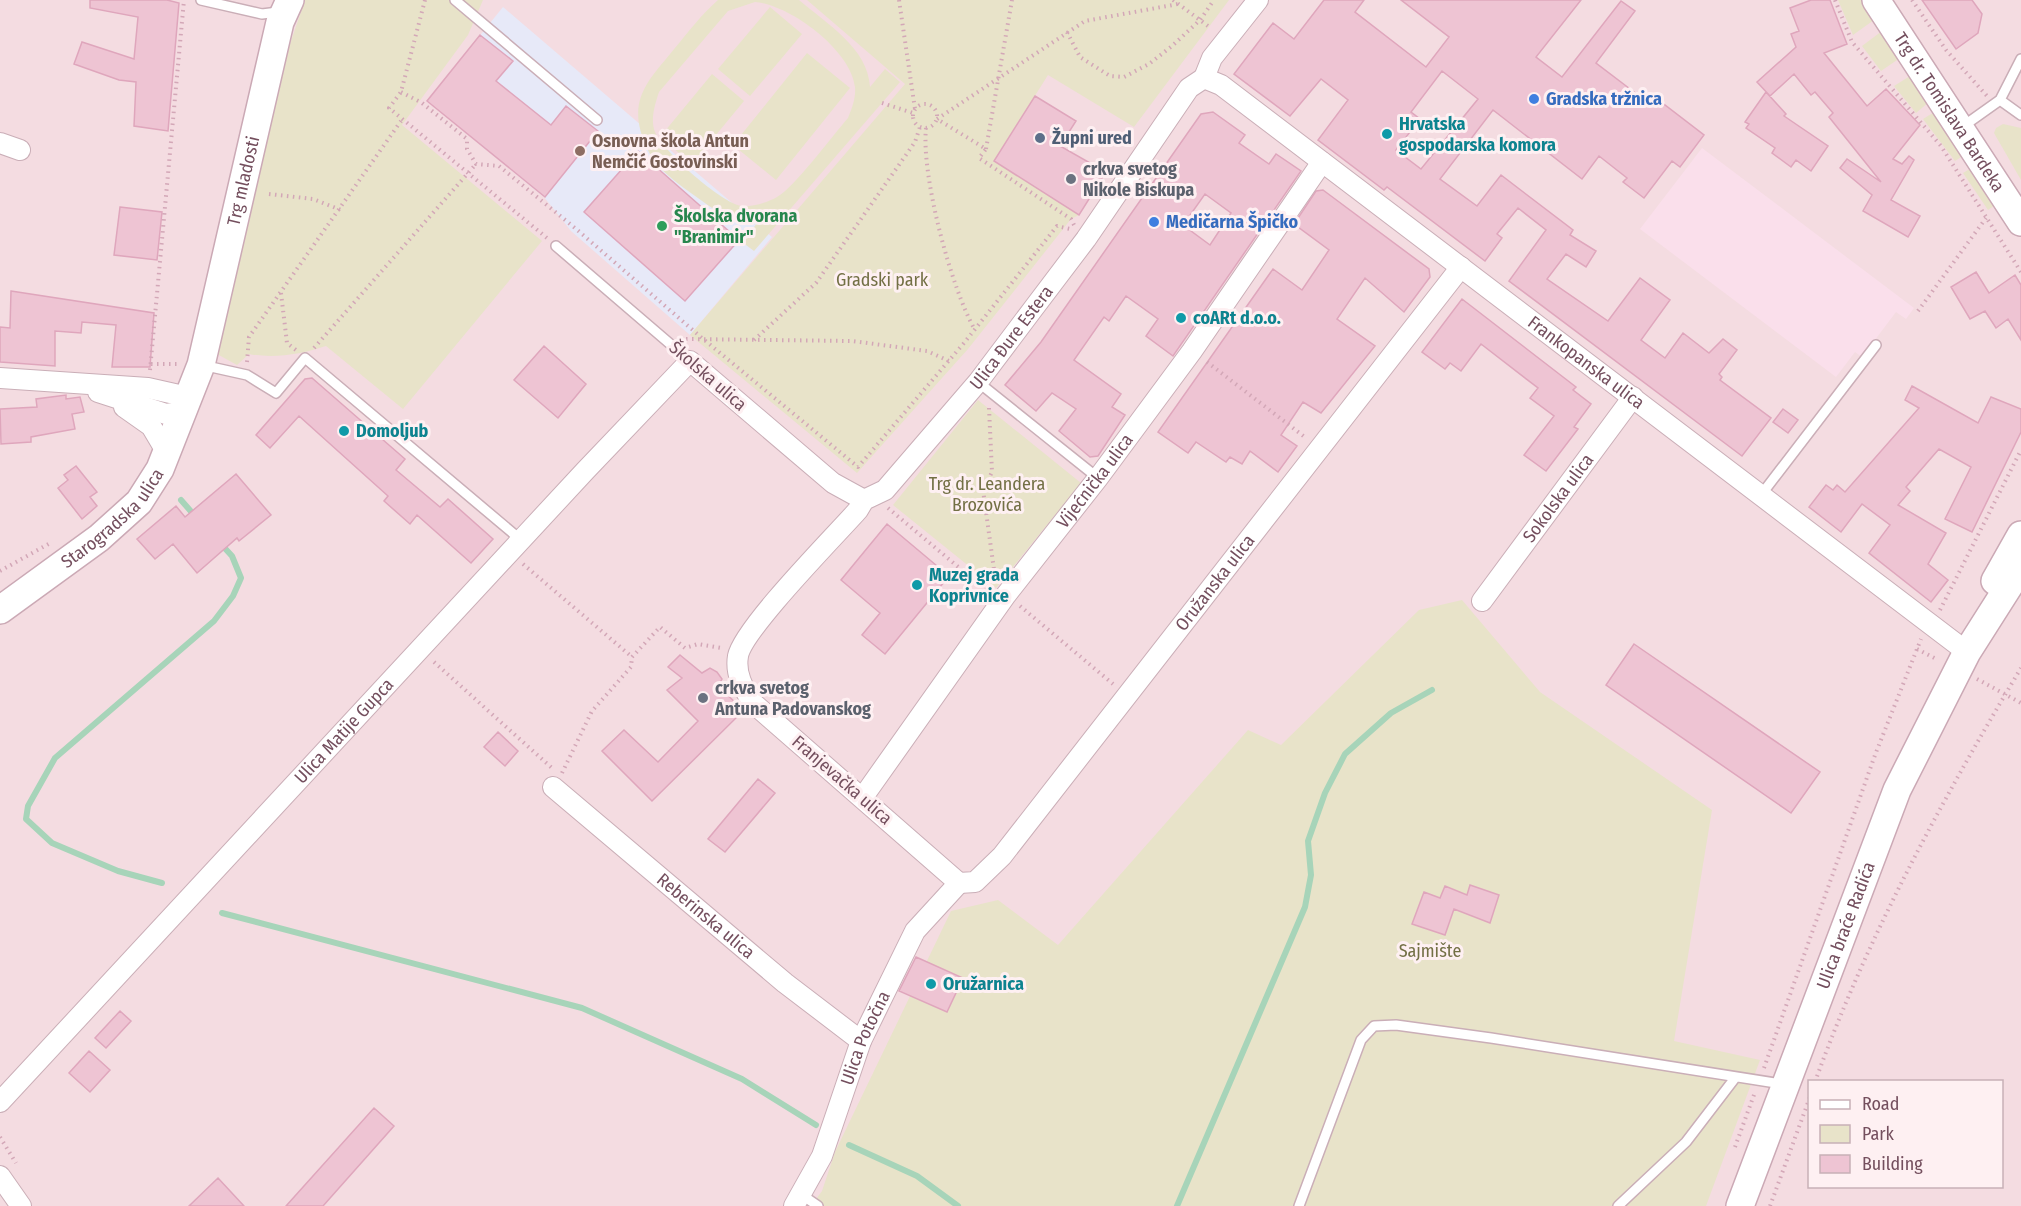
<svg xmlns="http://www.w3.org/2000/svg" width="2021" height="1206" viewBox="0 0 2021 1206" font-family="'Fira Sans Condensed',sans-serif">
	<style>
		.residential { fill: #f4dce1; fill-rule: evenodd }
		.commercial { fill: #fadfeb }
		.education { fill: #e7e9f8 }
		.green { fill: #e8e3c9; fill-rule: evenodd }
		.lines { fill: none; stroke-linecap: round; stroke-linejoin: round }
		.stream { stroke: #a7d4b9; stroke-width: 6 }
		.building { fill: #eec4d3; stroke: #dfa6bc; stroke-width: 1.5; fill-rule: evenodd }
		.lane-casing { stroke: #caaeb7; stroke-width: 12 }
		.street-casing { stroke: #caaeb7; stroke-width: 22 }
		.secondary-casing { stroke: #cba9b5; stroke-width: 30 }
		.path { stroke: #d3a7b7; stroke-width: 4; stroke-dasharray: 1.5 4.5; stroke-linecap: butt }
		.lane { stroke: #fff; stroke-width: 9 }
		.street { stroke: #fff; stroke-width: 20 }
		.secondary { stroke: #fff; stroke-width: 27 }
		.shop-dot { fill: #3f7fe0; stroke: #fef0f2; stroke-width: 2 }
		.culture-dot { fill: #0f9aa8; stroke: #fef0f2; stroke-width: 2 }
		.service-dot { fill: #5c6f8a; stroke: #fef0f2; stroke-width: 2 }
		.education-dot { fill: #8d6e63; stroke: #fef0f2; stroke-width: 2 }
		.worship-dot { fill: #6b7280; stroke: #fef0f2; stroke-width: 2 }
		.leisure-dot { fill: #2e9e5b; stroke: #fef0f2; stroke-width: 2 }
		.labels { text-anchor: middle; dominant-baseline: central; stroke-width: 6; stroke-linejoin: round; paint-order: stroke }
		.shop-label { font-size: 18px; font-weight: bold; fill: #366cbe; stroke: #fef0f2; text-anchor: start }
		.street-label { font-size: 18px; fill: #744f5e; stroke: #fef0f2 }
		.culture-label { font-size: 18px; font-weight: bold; fill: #0d838f; stroke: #fef0f2; text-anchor: start }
		.service-label { font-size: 18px; font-weight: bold; fill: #4e5e75; stroke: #fef0f2; text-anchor: start }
		.education-label { font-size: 18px; font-weight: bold; fill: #785e54; stroke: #fef0f2; text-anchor: start }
		.worship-label { font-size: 18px; font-weight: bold; fill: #5b616d; stroke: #fef0f2; text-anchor: start }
		.leisure-label { font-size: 18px; font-weight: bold; fill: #27864d; stroke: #fef0f2; text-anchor: start }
		.park-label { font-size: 18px; fill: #737045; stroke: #fef0f2 }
	</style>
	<rect width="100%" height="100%" fill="#fbeaed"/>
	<path class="residential" d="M0,0H2021V1206H0ZM1810,1082H2002V1186H1810Z"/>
	<path class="commercial" d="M1702,148L1914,308L1906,319L1896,312L1862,357L1855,352L1836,377L1640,229Z"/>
	<path class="education" d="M503,7L772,237L690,335L571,231L544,197L427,101Z"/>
	<path class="green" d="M305,0H483L468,35L402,125L542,241L403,409L326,346C302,354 274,359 249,354L237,365L217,354L290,44Z
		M718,0H799C827,24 868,48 870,87L885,69L900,82L754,251L742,242L758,222L733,220L723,216C703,201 679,186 661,169C653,161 648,151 644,141C627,98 650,79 675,48C689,31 702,14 718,0ZM755,2C790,5 851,50 855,87C856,98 852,108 848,118C833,135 794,188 777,197C769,202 752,207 742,206C722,204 663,151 655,132C650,120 655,104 659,92L728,11Z
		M807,0H1229L1134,127L1048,75L994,161L1079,215L1071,219L968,349L857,473L690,335L905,84Z
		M1838,0H1863L1874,20L1853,35Z
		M770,7L802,34L750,96L718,69Z
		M1882,31L1900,58L1881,71L1862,46Z
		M807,53L850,88L776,180L733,145Z
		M712,74L744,101L692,164L660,137Z
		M1910,76L1929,102L1916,113L1894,86Z
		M1936,111L1966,154L1955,161L1923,119Z
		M2003,124L2021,128V180L1994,133L1996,128Z
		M1973,167L1998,203L1988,210L1963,173Z
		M978,400L1081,483L996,588L893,505Z
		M1462,600L1540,692L1712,810L1674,1041L1760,1060L1706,1206H811L822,1191L835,1152L951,911L998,900L1058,945L1248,730L1281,745L1419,610Z"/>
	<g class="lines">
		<path class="stream" d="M181,500L195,516
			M162,883L118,871L52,843L26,819L28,806L55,758L214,621L233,596L241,578L232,556L220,543
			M222,913L582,1008L742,1079L816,1125
			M849,1145L917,1176L958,1206
			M1177,1206L1305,907L1311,875L1308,841L1325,793L1345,754L1391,713L1432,690"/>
	</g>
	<path class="building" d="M90,0H167L179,3L168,131L134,126L136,82L119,80L74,64L82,42L134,59L138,17L90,8Z
		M1324,0H1364L1355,12L1426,67L1449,37L1401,0H1581L1536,57L1562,77L1621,1L1635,11L1596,63L1638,95L1641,91L1659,106L1661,102L1704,135L1680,167L1672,161L1644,198L1623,182L1627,178L1599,156L1582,179L1493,110L1440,179L1477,206L1501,175L1573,230L1570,235L1596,251L1586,267L1566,254L1547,279L1608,321L1640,278L1670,300L1641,340L1665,358L1683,333L1709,353L1723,339L1737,350L1719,374L1722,377L1720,380L1771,418L1742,456L1509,281L1546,230L1518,208L1497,234L1502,238L1485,261L1387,187L1384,190L1318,140L1348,100L1321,79L1290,116L1234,74L1273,23L1294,39ZM1442,71L1478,99L1421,169L1396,150L1420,119L1411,112Z
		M1811,0H1830L1847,44L1824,53L1867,106L1886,89L1920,125L1893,159L1902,164L1909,156L1914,160L1891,200L1920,216L1908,237L1863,211L1872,195L1840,168L1847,159L1881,182L1829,117L1833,113L1815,92L1811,95L1794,74L1770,96L1757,82L1796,47L1791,34L1799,31L1790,8Z
		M1922,0H1972L1982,14L1978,33L1956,49Z
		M480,35L513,61L496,81L551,125L566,106L598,131L545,197L427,101Z
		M1766,92L1786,114L1784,116L1828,146L1811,171L1796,160L1791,167L1772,153L1775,148L1746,128L1749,124L1745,122Z
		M1035,96L1076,121L1060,146L1106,172L1079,215L994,161Z
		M1213,112L1245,135L1239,143L1269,164L1276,154L1301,171L1173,356L1146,336L1158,319L1126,296L1109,321L1104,317L1074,360L1121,394L1112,407L1125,415L1098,456L1090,457L1059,431L1076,409L1052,393L1036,411L1005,385L1041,342L1201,114ZM1205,194L1231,213L1210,245L1183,225Z
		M638,151L739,240L685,301L584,212Z
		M1323,190L1429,269L1430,277L1404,312L1365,278L1337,319L1375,346L1321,413L1303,402L1281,435L1297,446L1278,472L1250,451L1242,464L1230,457L1226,462L1196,442L1188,453L1158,432L1273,269L1302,290L1329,250L1294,224L1316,191Z
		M120,207L162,212L157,260L114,255Z
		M1976,272L1989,293L2015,275L2021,285V340L2008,319L1996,328L1985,311L1970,319L1951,287Z
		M11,291L154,313L150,367H112L116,325L82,322L81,333L55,331V366L0,362V327L10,328Z
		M1462,299L1576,387L1573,390L1591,404L1574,427L1578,429L1546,471L1524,455L1554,416L1530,398L1538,388L1481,344L1461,371L1450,363L1445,369L1422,352Z
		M544,346L586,384L558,418L514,380Z
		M312,378L405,459L396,470L440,507L448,499L493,539L471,563L417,515L410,524L384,501L388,496L299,416L270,448L256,435L305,379Z
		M1912,386L1978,423L1991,397L2021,409V432L1972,532L1945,519L1971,467L1939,449L1906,487L1910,491L1898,505L1946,533L1928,564L1948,580L1931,602L1869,553L1890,525L1862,504L1841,532L1809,507L1826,485L1833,490L1837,485L1845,492L1919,408L1905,400Z
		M66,395V399L80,397L84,412L72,414L75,429L31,437V442L1,444L0,409L37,407L36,399Z
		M1783,409L1798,420L1788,433L1773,422Z
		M76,466L97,492L90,497L97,506L82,519L58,488L68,480L64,475Z
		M236,474L271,515L239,541L237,538L197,573L173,544L155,559L137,539L176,506L185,517Z
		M887,524L949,576L885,654L862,635L880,613L841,580Z
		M1634,644L1820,772L1791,813L1606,685Z
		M680,655L702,673L710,668L717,672L722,679L718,686L739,706L738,716L652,801L602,751L624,730L658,762L698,721L667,690L682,678L668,667Z
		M498,732L518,751L505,766L484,747Z
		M758,779L775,793L725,852L708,839Z
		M1470,885L1499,895L1490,923L1454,909L1445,935L1412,924L1424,892L1440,898L1445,886L1467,895Z
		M916,957L963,978L947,1012L899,991Z
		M120,1011L131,1021L106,1048L95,1038Z
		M89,1051L110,1070L90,1092L69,1073Z
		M374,1108L394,1126L323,1206H286Z
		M218,1178L244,1206H189Z"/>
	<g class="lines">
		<g class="lane-casing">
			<path id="lane" d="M201,0L262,14L278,12
				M455,0L597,120
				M2000,100L2021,115
				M1962,127L2000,100L2021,59
				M556,246L690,361
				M202,365L247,375L276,393L305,358L521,540
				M978,382L1098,478
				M1761,495L1876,345
				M802,1195L818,1206
				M1299,1206L1361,1040L1374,1026L1396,1025L1491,1038L1782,1084
				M1618,1206L1686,1142L1735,1078"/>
		</g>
		<g class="street-casing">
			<g id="street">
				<path id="s1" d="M1204,78L1221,85L1967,652"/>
				<path d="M1204,78L1212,58L1258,0"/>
				<path d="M0,143L20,150"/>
				<path d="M0,378L148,388L188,397"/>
				<path d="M98,392L166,414L182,412"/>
				<path d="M124,407L151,426L167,453"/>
				<path id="s2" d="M1482,601L1633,397"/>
				<path id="s3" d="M553,787L785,983L861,1041"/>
				<path id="s4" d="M863,797L1006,595L1098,478L1192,351L1322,162"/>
				<path id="s5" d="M959,883L753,703C743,688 735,674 738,656C743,629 835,536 858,510L864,500L885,490L978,382L1033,309L1086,239L1189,88L1204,78"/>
				<path id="s6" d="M959,883L975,882L1002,856L1461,267"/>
				<path id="s7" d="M0,1102L585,471L690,361L833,483L864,500"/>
				<path d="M0,1176L21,1206"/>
				<path id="s8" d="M794,1206L822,1156L861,1041L915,931L959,883"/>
			</g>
		</g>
		<g class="secondary-casing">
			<g id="secondary">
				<path id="s9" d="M1876,0L2021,222"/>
				<path d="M1995,581L2021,535"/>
				<path id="s10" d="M0,610L99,538L139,502L160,469L201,365L280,22L290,0"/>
				<path id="s11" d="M1740,1206L1897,790L1967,652L2021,567"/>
			</g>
		</g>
		<path class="path" d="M425,0L401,92L389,108L547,238
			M899,0L915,109
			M1173,0L1208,26
			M1835,0L1852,42L1941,146L2021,272
			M1912,0L1946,50L1987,96
			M1067,32L1080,57L1110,76L1124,77L1149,64L1172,46L1200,20L1214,0
			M401,92L422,103L467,139V149L476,164L499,166L575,228L702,338L858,467L964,343L1057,226L1070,229
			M882,103L913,113
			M913 116a12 12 0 1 1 24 0a12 12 0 1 1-24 0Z
			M926,128C921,175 951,288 975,330
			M986,149L1012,0
			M269,194L313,199L341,210
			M1074,225L1071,219L979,158L986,149L937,119L1085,21L1178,4
			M281,293L287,343L296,350
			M1918,311L1986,218
			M686,339L852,341L927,351L949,361
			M754,340L816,283L915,142L920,127
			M314,348L476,164
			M247,362L249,337L401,121
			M1207,362L1306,438
			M151,364H178
			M150,370L184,0
			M989,408L992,472L983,490L995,577
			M888,508L988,592
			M523,564L632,657
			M0,571L52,542
			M1020,606L1113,684
			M1940,610L2021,450
			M1917,649L1938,660
			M632,657L660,627L685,648L698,644L721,648
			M434,662L553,769
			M1977,679L2021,703
			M562,773L592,711L631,667L632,657
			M1764,1068L1875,755L1921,639
			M1815,1082C1867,937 1942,800 2021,668
			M0,1137L16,1163
			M1735,1147L1755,1092
			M1770,1206L1810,1097"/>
		<use href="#lane" class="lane"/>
		<use href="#street" class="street"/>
		<use href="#secondary" class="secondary"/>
	</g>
	<g class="shop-dot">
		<circle cx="1534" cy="99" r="6"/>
		<circle cx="1154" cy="222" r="6"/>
	</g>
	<g class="culture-dot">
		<circle cx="1387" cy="134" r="6"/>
		<circle cx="1181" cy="318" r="6"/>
		<circle cx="344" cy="431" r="6"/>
		<circle cx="917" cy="585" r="6"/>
		<circle cx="931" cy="984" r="6"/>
	</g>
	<circle class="service-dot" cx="1040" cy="138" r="6"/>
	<circle class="education-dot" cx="580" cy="151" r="6"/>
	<g class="worship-dot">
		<circle cx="1071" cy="179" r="6"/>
		<circle cx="703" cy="698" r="6"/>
	</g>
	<circle class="leisure-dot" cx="662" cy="226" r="6"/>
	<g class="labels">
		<g class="shop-label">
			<text x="1546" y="99">Gradska tržnica</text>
			<text x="1166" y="222">Medičarna Špičko</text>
		</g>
		<g class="street-label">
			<text stroke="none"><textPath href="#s9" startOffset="134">Trg dr. Tomislava Bardeka</textPath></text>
			<text stroke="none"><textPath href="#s10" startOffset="516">Trg mladosti</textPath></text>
			<text stroke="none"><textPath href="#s5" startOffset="747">Ulica Đure Estera</textPath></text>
			<text stroke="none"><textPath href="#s1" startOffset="477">Frankopanska ulica</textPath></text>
			<text transform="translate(708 376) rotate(41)">Školska ulica</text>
			<text stroke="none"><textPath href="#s4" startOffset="392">Vijećnička ulica</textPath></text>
			<text stroke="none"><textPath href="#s2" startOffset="128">Sokolska ulica</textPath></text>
			<text stroke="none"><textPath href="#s10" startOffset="146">Starogradska ulica</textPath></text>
			<text stroke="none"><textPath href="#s6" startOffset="400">Oružanska ulica</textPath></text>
			<text stroke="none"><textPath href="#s7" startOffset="506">Ulica Matije Gupca</textPath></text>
			<text transform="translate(842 780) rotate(41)">Franjevačka ulica</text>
			<text stroke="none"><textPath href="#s3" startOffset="200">Reberinska ulica</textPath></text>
			<text stroke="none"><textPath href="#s11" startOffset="300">Ulica braće Radića</textPath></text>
			<text stroke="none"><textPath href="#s8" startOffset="183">Ulica Potočna</textPath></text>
		</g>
		<g class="culture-label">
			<text x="1399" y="124">Hrvatska<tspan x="1399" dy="21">gospodarska komora</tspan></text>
			<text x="1193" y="318">coARt d.o.o.</text>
			<text x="356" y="431">Domoljub</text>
			<text x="929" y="575">Muzej grada<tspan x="929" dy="21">Koprivnice</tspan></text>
			<text x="943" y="984">Oružarnica</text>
		</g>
		<g class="service-label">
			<text x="1052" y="138">Župni ured</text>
		</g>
		<g class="education-label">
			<text x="592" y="141">Osnovna škola Antun<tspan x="592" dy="21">Nemčić Gostovinski</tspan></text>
		</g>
		<g class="worship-label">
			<text x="1083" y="169">crkva svetog<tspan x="1083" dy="21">Nikole Biskupa</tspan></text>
			<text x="715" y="688">crkva svetog<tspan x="715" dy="21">Antuna Padovanskog</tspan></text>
		</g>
		<g class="leisure-label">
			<text x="674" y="216">Školska dvorana<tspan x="674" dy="21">"Branimir"</tspan></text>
		</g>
		<g class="park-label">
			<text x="882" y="280">Gradski park</text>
			<text x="987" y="484">Trg dr. Leandera<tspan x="987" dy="21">Brozovića</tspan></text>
			<text x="1430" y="951">Sajmište</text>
		</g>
	</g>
	<rect x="1808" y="1080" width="195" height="108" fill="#fef0f2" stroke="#c7b0b7" stroke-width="1.5"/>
	<rect x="1820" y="1100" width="30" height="9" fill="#ffffff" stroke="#c7b0b7" stroke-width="1.5"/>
	<text x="1862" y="1110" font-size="18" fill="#744f5e">Road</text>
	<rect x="1820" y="1125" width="30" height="18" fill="#e8e3c9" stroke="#c7b0b7" stroke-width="1.5"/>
	<text x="1862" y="1140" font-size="18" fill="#744f5e">Park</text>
	<rect x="1820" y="1155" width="30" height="18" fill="#eec4d3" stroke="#c7b0b7" stroke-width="1.5"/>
	<text x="1862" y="1170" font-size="18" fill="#744f5e">Building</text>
</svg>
